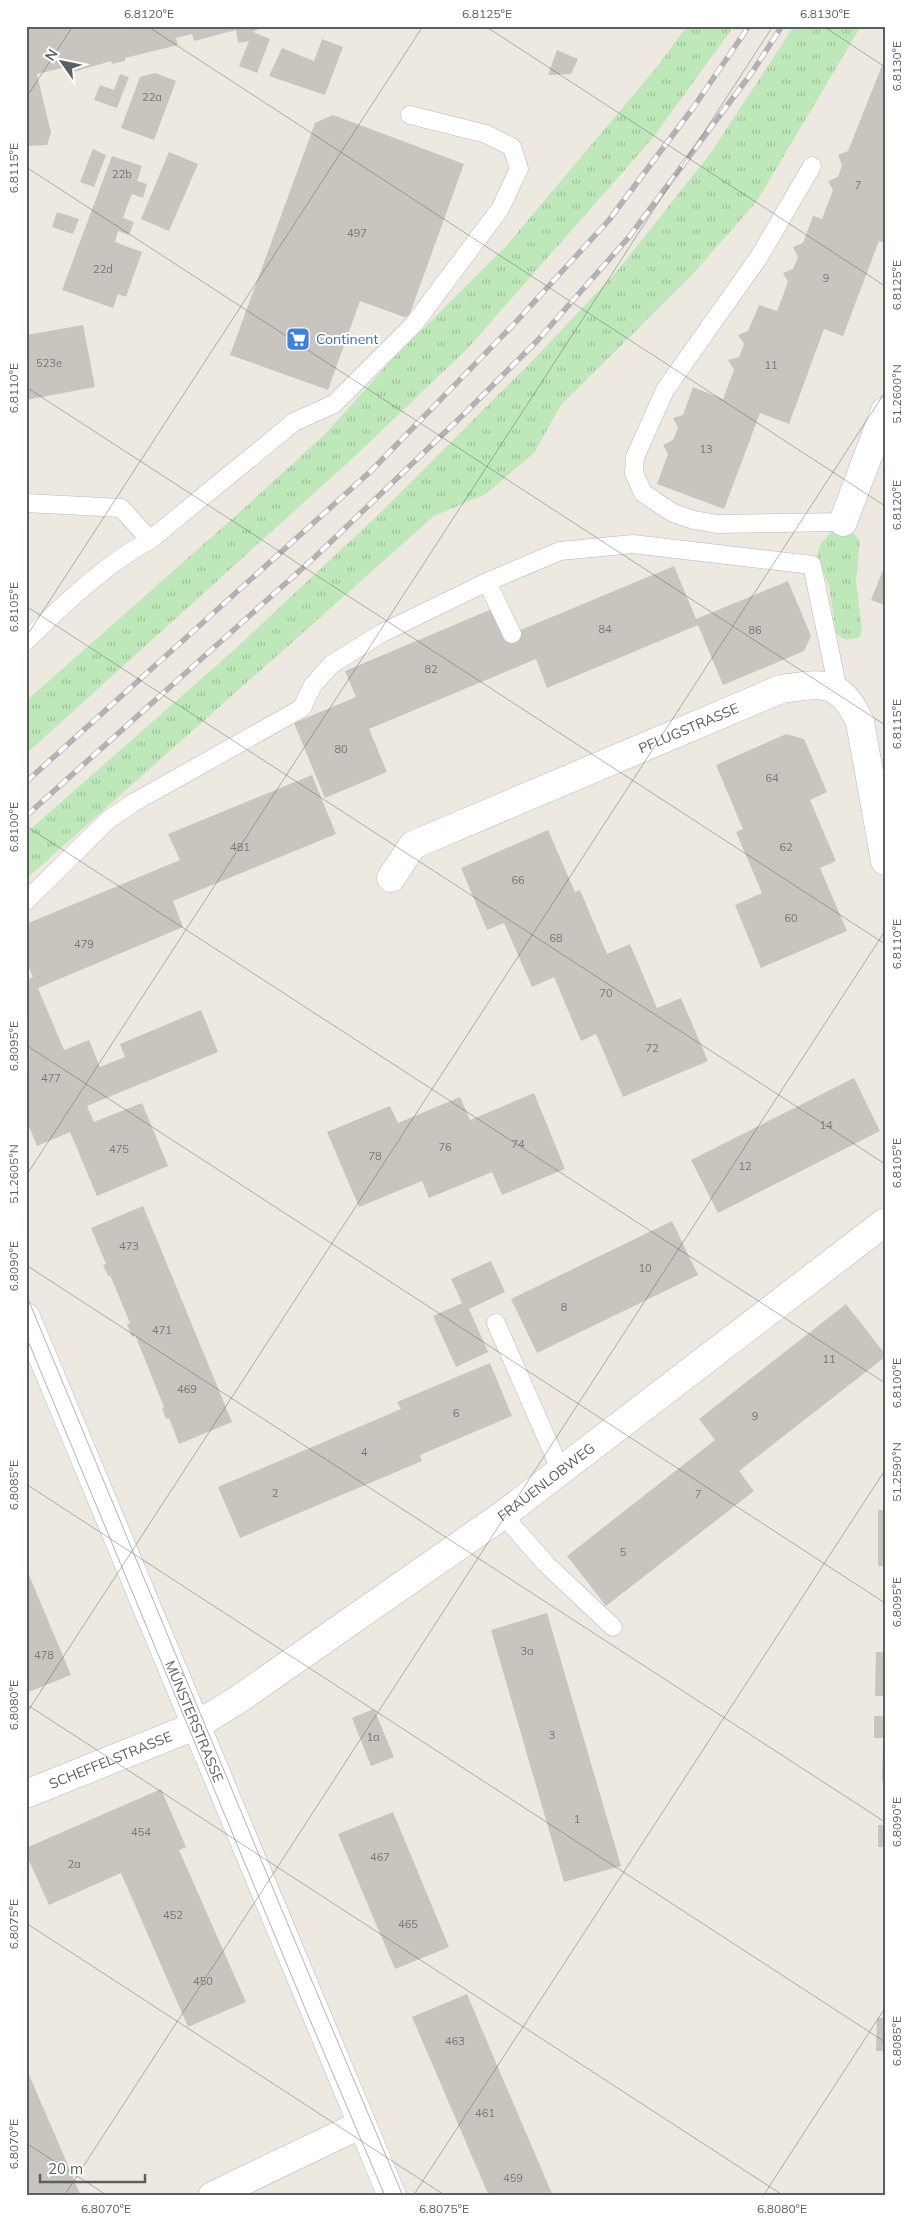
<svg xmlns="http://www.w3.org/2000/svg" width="911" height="2222" viewBox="0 0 911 2222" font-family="Mulish,sans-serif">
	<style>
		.grass { fill: url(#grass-tufts) }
		.building { fill: #c8c4be }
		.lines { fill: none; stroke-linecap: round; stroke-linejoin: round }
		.lane-casing { stroke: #b4b8bd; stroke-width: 19 }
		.street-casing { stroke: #b4b8bd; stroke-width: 29 }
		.secondary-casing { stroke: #b4b9bf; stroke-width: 29 }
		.lane { stroke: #fff; stroke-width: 18 }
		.street { stroke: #fff; stroke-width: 28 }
		.secondary { stroke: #fff; stroke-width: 28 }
		.tram { stroke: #b1b2b3; stroke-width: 1 }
		.rail-casing { stroke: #b1b2b3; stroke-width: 5.5 }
		.rail { stroke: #fff; stroke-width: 4; stroke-dasharray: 11; stroke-linecap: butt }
		.ticks { fill: none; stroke: #595f63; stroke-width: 1; stroke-opacity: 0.45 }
		.labels { text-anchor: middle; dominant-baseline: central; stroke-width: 4; stroke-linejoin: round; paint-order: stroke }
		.number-label { font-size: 11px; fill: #75787a }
		.shop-label { font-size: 14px; fill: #366cbe; stroke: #fff; text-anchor: start }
		.street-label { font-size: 14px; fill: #595f63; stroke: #fff }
		.neatline { fill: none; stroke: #595f63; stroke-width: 2 }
		.ticks-label { font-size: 12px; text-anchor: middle; fill: #595f63 }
	</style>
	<defs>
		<pattern id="grass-tufts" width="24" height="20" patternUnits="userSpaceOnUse" patternTransform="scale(1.25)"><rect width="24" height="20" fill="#bfe8ba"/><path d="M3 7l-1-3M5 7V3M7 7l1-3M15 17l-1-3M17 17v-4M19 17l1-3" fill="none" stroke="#9ebf9b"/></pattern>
	</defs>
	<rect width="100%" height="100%" fill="#eee9e0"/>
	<path class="grass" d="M687,26H734L652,139L467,349L354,457L26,754V701L240,512L326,433L388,364L507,245L656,68Z
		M794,26H861L757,201L691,276L560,406L535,452L486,494L434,516L26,879V833L234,650L379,514L537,356L618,270L710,154Z
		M835,528L854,534L860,540L856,582L862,630L860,637C849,640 844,642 836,633L829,587L817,555L821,543Z"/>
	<path class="building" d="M26,26H264L253,32L270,39L257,73L239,66L249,41L238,43L236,30L194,41L192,34L176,38L178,45L125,58V61L112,64L111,61L73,72L71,66L37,74L51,133L47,145L26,146L28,132L26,124Z
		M322,39L343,47L325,95L269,76L282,48L314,61Z
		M557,50L578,59L571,74L548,75Z
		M885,58V243L879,241L843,336L824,329L789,424L760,413L724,509L657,484L668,454L663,445L673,440L678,428L673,418L683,415L693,387L723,399L734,370L728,360L739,357L744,344L738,335L748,331L759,305L777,311L788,282L783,273L793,269L798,257L793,247L803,243L813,216L822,219L833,190L828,181L838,177L842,165L838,155L848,151Z
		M155,73L176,81L154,140L121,128L140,77Z
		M120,74L129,77L117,108L94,100L100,85L114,90Z
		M333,115L464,164L409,316L404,317L360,301L328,390L230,355L315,123Z
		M93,149L106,155L94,187L80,182Z
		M169,152L198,164L169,231L141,219Z
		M112,156L142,166L137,181L147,184L143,198L132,194L127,206L123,218L134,222L129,235L118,231L115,242L142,252L126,297L118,294L113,308L62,290Z
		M57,212L79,219L73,234L52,227Z
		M83,325L95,387L26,400V335Z
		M885,565V605L871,600Z
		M674,566L696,619L788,581L811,636L804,651L723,685L698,625L547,688L536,659L369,729L387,772L325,798L294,723L356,697L345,671L492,609L504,637Z
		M786,734L804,739L827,792L810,800L836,861L820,868L847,931L761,968L735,905L762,893L736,832L743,829L716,765Z
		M312,775L336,834L173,901L183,927L38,988L64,1050L89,1040L100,1067L125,1057L120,1044L201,1010L218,1052L87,1106L94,1122L142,1103L168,1166L97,1196L70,1132L37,1146L26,1119V980L33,977L26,961V924L180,860L168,834Z
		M548,830L575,892L580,890L607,954L630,944L657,1008L681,998L708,1061L623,1097L596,1034L581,1041L554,977L532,987L504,923L487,930L461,868Z
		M854,1078L880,1131L718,1213L691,1160Z
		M534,1093L565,1169L502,1195L492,1172L429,1198L422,1181L359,1207L327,1132L390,1106L398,1123L460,1097L470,1120Z
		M143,1206L232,1422L179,1444L169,1418L166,1419L162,1408L164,1407L135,1335L132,1337L127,1324L130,1323L110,1275L108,1276L103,1265L106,1264L91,1228Z
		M672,1221L698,1275L537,1353L511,1299Z
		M491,1261L505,1292L469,1309L488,1352L456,1367L433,1316L462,1303L451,1279Z
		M846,1304L885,1354V1357L739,1471L754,1491L606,1606L567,1556L715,1440L699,1419Z
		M490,1363L512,1416L420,1455L422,1461L240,1538L218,1487L401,1409L397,1402Z
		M878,1510H885V1566H878Z
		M26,1568L71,1675L26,1693Z
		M547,1613L621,1866L564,1882L491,1630Z
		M876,1652H885V1696H875Z
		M374,1709L394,1757L371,1766L352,1718Z
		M874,1716H885V1781H882L883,1738H874Z
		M161,1789L186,1847L179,1850L246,2002L188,2027L121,1873L49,1905L26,1854V1848Z
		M393,1812L449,1947L395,1969L338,1834Z
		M878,1825H885V1847H878Z
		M467,1994L497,2065L553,2196H489L412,2017Z
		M877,2018H885V2051H876Z
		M26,2068L55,2135L81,2196H26Z"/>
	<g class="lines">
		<g class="lane-casing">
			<path id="lane" d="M812,166L759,257L665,390L635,457L634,473L643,493L673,513L694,520L717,524L843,522
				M26,503L121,508L150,540
				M487,582L512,634
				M26,641C64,604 104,565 150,540L294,422L334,404L414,324L500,209L519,169L512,147L486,134L410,115
				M26,901L108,820L133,803L302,708L313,685L332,664L382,633L487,582L560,551L633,544L812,565L838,690
				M496,1323L561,1471
				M503,1515L547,1565L613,1627"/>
		</g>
		<g class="street-casing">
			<g id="street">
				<path d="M843,522L885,411"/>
				<path id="s1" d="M391,878L413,845L781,689C823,683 840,679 860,722L885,861"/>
				<path id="s2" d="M26,1794L195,1726L236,1701L503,1515L885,1222"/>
				<path d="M212,2196L362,2124"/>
			</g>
		</g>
		<g class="secondary-casing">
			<g id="secondary">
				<path id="s3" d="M26,1317L392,2196"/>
			</g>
		</g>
		<use href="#lane" class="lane"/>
		<use href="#street" class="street"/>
		<use href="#secondary" class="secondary"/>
		<path class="tram" d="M26,1294L284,1915L403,2196
			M26,1336L307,2013L385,2196"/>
		<g class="rail-casing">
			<path id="rail" d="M26,782L371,471L515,323L609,220L693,108L749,26
				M26,816L315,557L464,414L537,341L629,237L753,71L782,26"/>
		</g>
		<use href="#rail" class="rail"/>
	</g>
	<path class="ticks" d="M147,26L885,506M485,26L885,286M823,26L885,67M26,98L73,26M26,167L885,725M26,387L885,944M26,606L885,1164M26,637L423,26M26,826L885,1383M26,1045L885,1603M26,1176L773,26M26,1265L885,1822M26,1484L885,2042M26,1704L784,2196M26,1714L885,392M26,1923L446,2196M26,2143L108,2196M64,2196L885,931M413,2196L885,1470M763,2196L885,2008"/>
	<defs>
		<g id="supermarket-square" transform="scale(1.25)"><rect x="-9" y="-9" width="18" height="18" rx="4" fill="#3f7fe0" stroke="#fff"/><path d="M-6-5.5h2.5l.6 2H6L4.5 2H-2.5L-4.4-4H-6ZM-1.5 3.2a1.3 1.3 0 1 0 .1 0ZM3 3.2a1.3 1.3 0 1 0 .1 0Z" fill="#fff"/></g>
	</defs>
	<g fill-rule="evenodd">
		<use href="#supermarket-square" x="298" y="339"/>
	</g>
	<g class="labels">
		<g class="number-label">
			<text x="152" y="97">22a</text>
			<text x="122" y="174">22b</text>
			<text x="858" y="185">7</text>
			<text x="357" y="233">497</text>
			<text x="103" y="269">22d</text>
			<text x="826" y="278">9</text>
			<text x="49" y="363">523e</text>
			<text x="771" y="365">11</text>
			<text x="706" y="449">13</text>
			<text x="605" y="629">84</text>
			<text x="755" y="630">86</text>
			<text x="431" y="669">82</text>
			<text x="341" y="749">80</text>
			<text x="772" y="778">64</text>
			<text x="240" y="847">481</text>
			<text x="786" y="847">62</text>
			<text x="518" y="880">66</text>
			<text x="791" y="918">60</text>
			<text x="556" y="938">68</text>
			<text x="84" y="944">479</text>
			<text x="606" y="993">70</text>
			<text x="652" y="1048">72</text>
			<text x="51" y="1078">477</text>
			<text x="826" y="1125">14</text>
			<text x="518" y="1144">74</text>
			<text x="445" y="1147">76</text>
			<text x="119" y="1149">475</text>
			<text x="375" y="1156">78</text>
			<text x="745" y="1166">12</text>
			<text x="129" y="1246">473</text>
			<text x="645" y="1268">10</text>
			<text x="564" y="1307">8</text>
			<text x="162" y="1330">471</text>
			<text x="829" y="1359">11</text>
			<text x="187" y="1389">469</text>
			<text x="456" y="1413">6</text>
			<text x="755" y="1416">9</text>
			<text x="364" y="1452">4</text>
			<text x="275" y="1493">2</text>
			<text x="698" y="1494">7</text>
			<text x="623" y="1552">5</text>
			<text x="527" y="1651">3a</text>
			<text x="44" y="1655">478</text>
			<text x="552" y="1735">3</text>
			<text x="373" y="1737">1a</text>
			<text x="577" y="1819">1</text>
			<text x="141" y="1832">454</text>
			<text x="380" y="1857">467</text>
			<text x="74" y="1864">2a</text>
			<text x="173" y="1915">452</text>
			<text x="408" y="1924">465</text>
			<text x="203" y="1981">450</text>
			<text x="455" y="2041">463</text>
			<text x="485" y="2113">461</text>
			<text x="513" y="2178">459</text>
		</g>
		<g class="shop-label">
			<text x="316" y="339">Continent</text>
		</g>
		<g class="street-label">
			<text stroke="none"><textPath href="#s1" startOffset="339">PFLUGSTRASSE</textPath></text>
			<text stroke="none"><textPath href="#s2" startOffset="610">FRAUENLOBWEG</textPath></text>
			<text stroke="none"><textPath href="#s3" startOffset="438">MÜNSTERSTRASSE</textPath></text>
			<text stroke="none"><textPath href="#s2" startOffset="91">SCHEFFELSTRASSE</textPath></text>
		</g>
	</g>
	<rect width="911" height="2222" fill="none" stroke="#ffffff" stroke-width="55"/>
	<g transform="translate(62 62) rotate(303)" stroke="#ffffff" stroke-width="4" paint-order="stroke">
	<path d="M0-4L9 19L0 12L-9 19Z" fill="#595f63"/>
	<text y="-8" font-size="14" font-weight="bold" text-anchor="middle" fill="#595f63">N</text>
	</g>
	<path d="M40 2174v8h105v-8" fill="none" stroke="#595f63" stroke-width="2.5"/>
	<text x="48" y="2174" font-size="15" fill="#595f63" stroke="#ffffff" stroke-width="4" paint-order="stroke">20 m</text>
	<rect x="28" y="28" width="856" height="2166" class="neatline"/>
	<g class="ticks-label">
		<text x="149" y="18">6.8120°E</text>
		<text x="487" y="18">6.8125°E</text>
		<text x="825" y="18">6.8130°E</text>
		<text transform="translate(897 66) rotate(-90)" y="4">6.8130°E</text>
		<text transform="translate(14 168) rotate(-90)" y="4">6.8115°E</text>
		<text transform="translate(897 285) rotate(-90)" y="4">6.8125°E</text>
		<text transform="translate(14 388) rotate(-90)" y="4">6.8110°E</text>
		<text transform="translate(897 394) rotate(-90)" y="4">51.2600°N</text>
		<text transform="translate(897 505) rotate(-90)" y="4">6.8120°E</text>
		<text transform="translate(14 607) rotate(-90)" y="4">6.8105°E</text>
		<text transform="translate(897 724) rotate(-90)" y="4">6.8115°E</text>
		<text transform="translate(14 827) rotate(-90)" y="4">6.8100°E</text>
		<text transform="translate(897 944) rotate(-90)" y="4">6.8110°E</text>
		<text transform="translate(14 1046) rotate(-90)" y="4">6.8095°E</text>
		<text transform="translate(897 1163) rotate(-90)" y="4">6.8105°E</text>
		<text transform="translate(14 1174) rotate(-90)" y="4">51.2605°N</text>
		<text transform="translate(14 1266) rotate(-90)" y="4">6.8090°E</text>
		<text transform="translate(897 1383) rotate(-90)" y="4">6.8100°E</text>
		<text transform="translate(897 1472) rotate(-90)" y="4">51.2590°N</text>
		<text transform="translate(14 1485) rotate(-90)" y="4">6.8085°E</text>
		<text transform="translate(897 1602) rotate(-90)" y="4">6.8095°E</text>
		<text transform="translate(14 1705) rotate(-90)" y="4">6.8080°E</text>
		<text transform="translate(897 1822) rotate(-90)" y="4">6.8090°E</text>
		<text transform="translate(14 1924) rotate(-90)" y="4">6.8075°E</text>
		<text transform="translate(897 2041) rotate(-90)" y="4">6.8085°E</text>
		<text transform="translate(14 2144) rotate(-90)" y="4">6.8070°E</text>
		<text x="106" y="2213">6.8070°E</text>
		<text x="444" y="2213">6.8075°E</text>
		<text x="782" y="2213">6.8080°E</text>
	</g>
</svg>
